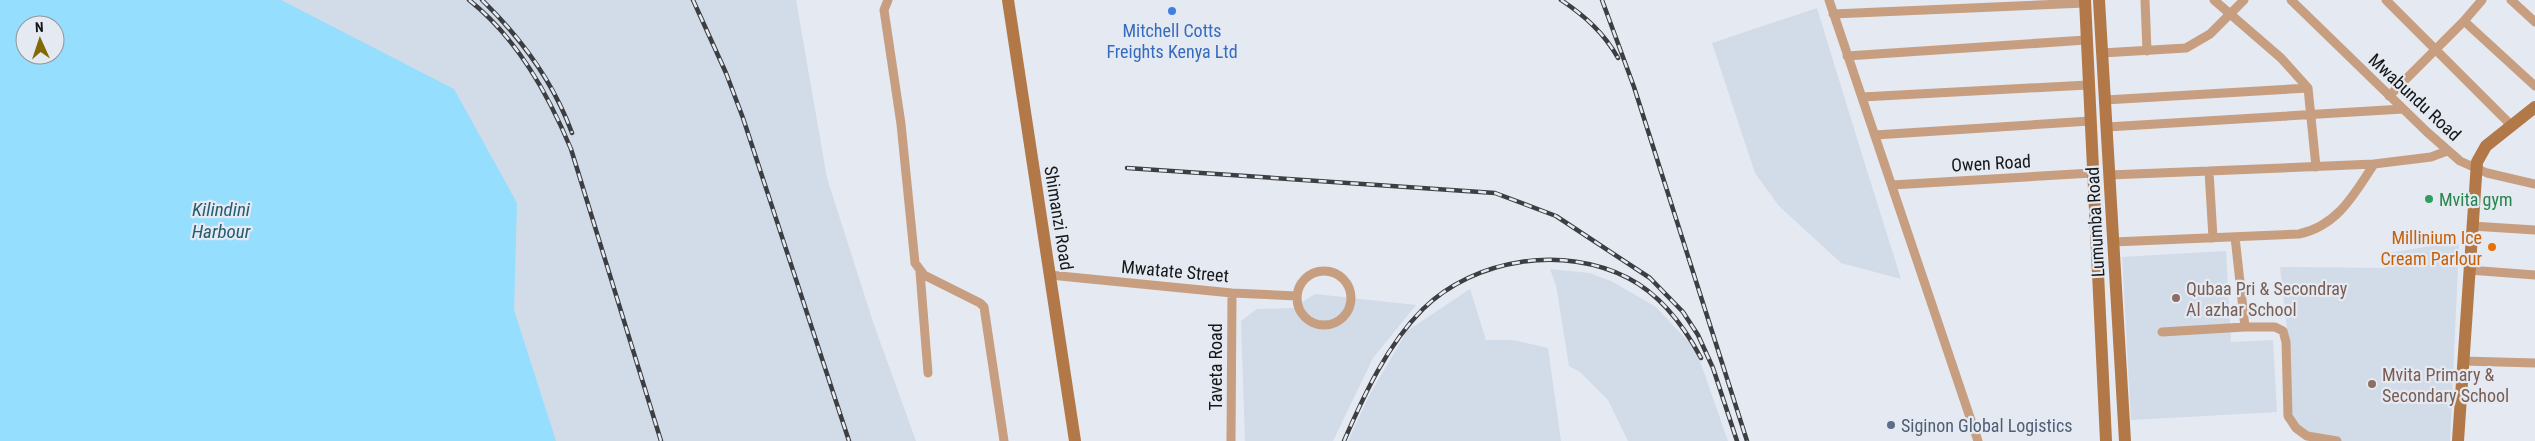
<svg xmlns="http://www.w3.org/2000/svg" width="2535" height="441" viewBox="0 0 2535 441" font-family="'Roboto Condensed',sans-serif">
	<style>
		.built { fill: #d2dbe8 }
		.water { fill: #95defd; fill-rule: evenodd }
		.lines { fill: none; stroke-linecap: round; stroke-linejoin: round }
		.street { stroke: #c79e7f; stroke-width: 9 }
		.secondary { stroke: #b37847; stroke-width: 12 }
		.rail-casing { stroke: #3c3e41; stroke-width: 4.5 }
		.rail { stroke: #e5e9f1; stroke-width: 2.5; stroke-dasharray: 8; stroke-linecap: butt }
		.shop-dot { fill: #3f7fe0; stroke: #e5e9f1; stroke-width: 2 }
		.leisure-dot { fill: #2e9e5b; stroke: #e5e9f1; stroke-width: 2 }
		.food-dot { fill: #e8710a; stroke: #e5e9f1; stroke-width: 2 }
		.education-dot { fill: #8d6e63; stroke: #e5e9f1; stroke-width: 2 }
		.service-dot { fill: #5c6f8a; stroke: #e5e9f1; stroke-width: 2 }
		.labels { text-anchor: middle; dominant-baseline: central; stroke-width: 4.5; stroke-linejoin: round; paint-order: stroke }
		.shop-label { font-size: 18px; fill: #366cbe; stroke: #e5e9f1 }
		.street-label { font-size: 18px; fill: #151719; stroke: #e5e9f1 }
		.leisure-label { font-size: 18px; fill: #27864d; stroke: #e5e9f1; text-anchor: start }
		.food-label { font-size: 18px; fill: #c56008; stroke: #e5e9f1; text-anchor: end }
		.education-label { font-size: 18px; fill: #785e54; stroke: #e5e9f1; text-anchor: start }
		.service-label { font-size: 18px; fill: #4e5e75; stroke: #e5e9f1; text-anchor: start }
		.water-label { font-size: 19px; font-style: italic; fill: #245d73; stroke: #e5e9f1 }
	</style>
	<rect width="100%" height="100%" fill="#e5e9f1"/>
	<path class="built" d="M266,0H796L827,178L874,325L916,441H551Z
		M1817,8L1859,145L1901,279L1841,263L1779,206L1755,173L1712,43Z
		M2448,243L2459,245L2450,441H2336L2293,430L2288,338L2280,267L2384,268L2389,253Z
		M2226,251L2231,342L2273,340L2277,412L2131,420L2122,257Z
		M1550,269L1589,273L1611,281L1656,307L1696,350L1728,441H1628L1608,400L1580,372L1569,366L1556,285Z
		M1470,289L1486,340H1513L1548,348L1561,441H1348L1370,394L1407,331Z
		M1315,294L1416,305L1373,358L1333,441H1245L1241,321L1257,309L1293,308Z"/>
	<path class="water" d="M0,0H281L454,89L517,203L514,310L556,441H0ZM25,25H55V55H25Z"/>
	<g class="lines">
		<path class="street" d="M888,0L884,10L901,124L915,263L924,275L980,303L984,307L1004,441
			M1829,0L1978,441
			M2145,0L2147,51
			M2214,0L2281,58L2308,88L2316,167
			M2291,0L2427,132L2460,161L2487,173L2535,184
			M2386,0L2512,126
			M2511,0L2535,22
			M1833,14L2085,3
			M2464,21L2535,86
			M2102,53L2186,48L2210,34L2244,0
			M1847,56L2086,40
			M2389,96L2464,21L2482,0
			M1862,97L2088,85
			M2105,100L2308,88
			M2107,127L2403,109
			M1875,135L2090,121
			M2109,175L2209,171
			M1892,185L2092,173
			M2472,226L2535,230
			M2235,237L2245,327H2275L2283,331L2286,342L2288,416L2296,428L2307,436L2337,441
			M2213,238L2209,171L2374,164
			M2113,242L2299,234C2337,226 2354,195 2374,164L2431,157L2447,151
			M2469,270L2535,275
			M1297 298a27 27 0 1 1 54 0a27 27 0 1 1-54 0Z
			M920,272L928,373
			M1050,275L1232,293L1297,296
			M2162,332L2245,327
			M2463,361L2535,363
			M1231,441L1232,293"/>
		<path class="secondary" d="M1008,0L1075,441
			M2085,0L2106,441
			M2099,0L2125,441
			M2458,441L2477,162L2486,146L2535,107"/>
		<g class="rail-casing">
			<path id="rail" d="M469,0C517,38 548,94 571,149L661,441
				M482,0C522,39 553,81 572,133
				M693,0L726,73L743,118L849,441
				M1561,0C1585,16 1604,33 1618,58
				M1602,0L1634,87L1747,441
				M1127,168L1495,193L1556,216L1650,278L1683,312L1698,335L1713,368L1737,441
				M1344,441C1364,395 1387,345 1423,309C1475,258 1564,245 1628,278C1661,295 1684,326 1701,358"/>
		</g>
		<use href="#rail" class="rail"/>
	</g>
	<circle class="shop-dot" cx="1172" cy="11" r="5"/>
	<circle class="leisure-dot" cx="2429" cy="199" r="5"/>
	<circle class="food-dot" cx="2492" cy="247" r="5"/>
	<g class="education-dot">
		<circle cx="2176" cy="298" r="5"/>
		<circle cx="2372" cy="384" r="5"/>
	</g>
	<circle class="service-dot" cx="1891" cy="425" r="5"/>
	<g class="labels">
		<g class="shop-label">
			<text x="1172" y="30">Mitchell Cotts<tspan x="1172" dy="21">Freights Kenya Ltd</tspan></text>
		</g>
		<g class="street-label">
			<text transform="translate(2415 97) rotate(43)">Mwabundu Road</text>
			<text transform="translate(1991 163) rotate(-3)">Owen Road</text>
			<text transform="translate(1059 218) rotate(81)">Shimanzi Road</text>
			<text transform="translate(2095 222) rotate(-93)">Lumumba Road</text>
			<text transform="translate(1175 271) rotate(5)">Mwatate Street</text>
			<text transform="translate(1215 367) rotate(-90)">Taveta Road</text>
		</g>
		<g class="leisure-label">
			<text x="2439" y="199">Mvita gym</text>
		</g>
		<g class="food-label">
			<text x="2482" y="237">Millinium Ice<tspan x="2482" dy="21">Cream Parlour</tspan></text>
		</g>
		<g class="education-label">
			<text x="2186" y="288">Qubaa Pri &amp; Secondray<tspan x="2186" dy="21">Al azhar School</tspan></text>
			<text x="2382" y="374">Mvita Primary &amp;<tspan x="2382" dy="21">Secondary School</tspan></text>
		</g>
		<g class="service-label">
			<text x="1901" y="425">Siginon Global Logistics</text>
		</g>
		<g class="water-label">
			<text x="221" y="209">Kilindini<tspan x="221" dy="22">Harbour</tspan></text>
		</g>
	</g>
	<g transform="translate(40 40) rotate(357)"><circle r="24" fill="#e5e9f1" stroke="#92959b"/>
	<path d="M0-4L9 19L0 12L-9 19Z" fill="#816a02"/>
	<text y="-8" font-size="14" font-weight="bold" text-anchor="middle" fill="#151719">N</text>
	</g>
</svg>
